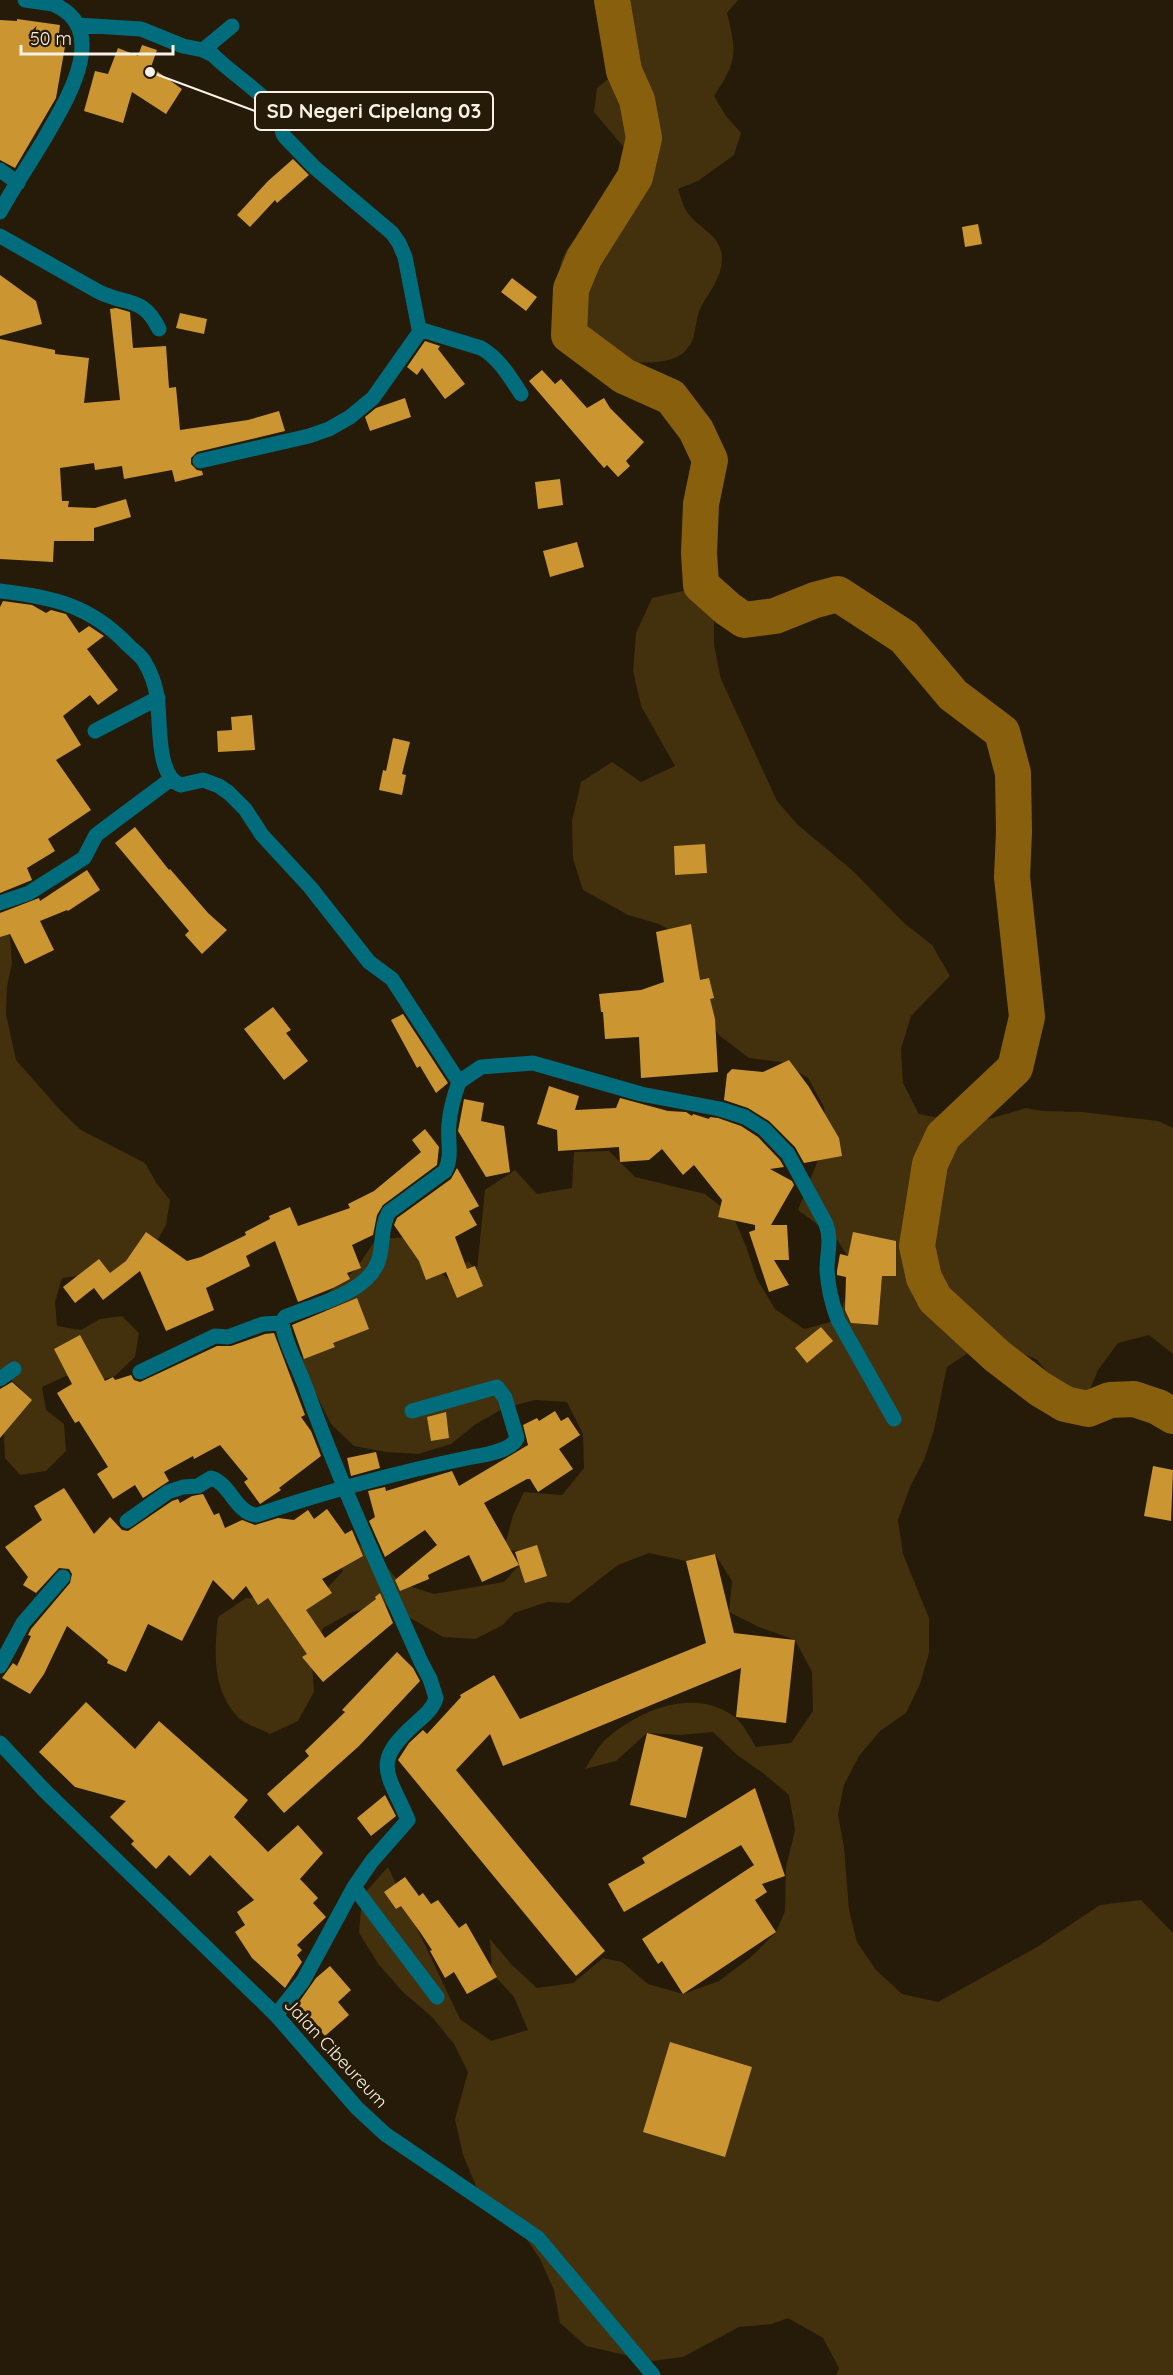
<svg xmlns="http://www.w3.org/2000/svg" width="1173" height="2375" viewBox="0 0 1173 2375" font-family="Quicksand,sans-serif">
	<style>
		.green { fill: #43300c }
		.lines { fill: none; stroke-linecap: round; stroke-linejoin: round }
		.river { stroke: #88600d; stroke-width: 36 }
		.building { fill: #cb9631 }
		.minor { stroke: #016d7c; stroke-width: 15 }
		.labels { text-anchor: middle; dominant-baseline: central; stroke-width: 6; stroke-linejoin: round; paint-order: stroke }
		.street-label { font-size: 18px; fill: #f9f1e5; stroke: #251b08 }
		.leader { fill: none; stroke: #f9f1e5; stroke-width: 2 }
		.callout-dot { fill: #f9f1e5; stroke: #251b08; stroke-width: 2 }
		.callout { fill: #251b08; stroke: #f9f1e5; stroke-width: 2 }
		.callout-label { font-size: 20px; text-anchor: middle; font-weight: bold; fill: #f9f1e5 }
	</style>
	<rect width="100%" height="100%" fill="#251b08"/>
	<path class="green" d="M614,0H738L727,13C737,53 737,62 714,96L726,116L741,133L734,155L698,181L678,189C681,196 682,204 686,210C694,225 717,233 721,251C726,272 711,289 702,305C692,324 700,339 682,354C660,371 587,361 571,339C556,320 556,285 561,263C565,247 582,232 592,218C608,197 619,176 626,150L594,112L597,88L618,71Z
		M687,590L714,614V645L721,679L777,801L798,825L853,871L904,923L932,945L950,976L911,1016L901,1049L903,1083L919,1114L954,1121L989,1119L1026,1108L1042,1111L1082,1112L1158,1121L1173,1128V1354L1149,1335L1118,1343L1098,1370L1086,1399L1057,1383L1036,1359L1005,1347L974,1349L947,1367L934,1430L924,1460L910,1487L898,1520L903,1554L929,1618V1653L920,1684L906,1713L880,1731L859,1756L844,1785L838,1815L844,1847L849,1910L857,1942L876,1970L902,1994L938,2002L1037,1947L1100,1905L1141,1900L1173,1933V2375H836L839,2368L823,2338L788,2318L772,2324L739,2327L683,2357L652,2361L586,2346L560,2323L554,2290L540,2259L522,2232L495,2213L476,2186L463,2155L455,2119L468,2072L454,2044L432,2017L404,1993L379,1965L359,1933L362,1896L388,1867L460,2019L491,2041L528,2030L514,1997L492,1973L490,1939L511,1964L537,1988L573,1983L603,1958L622,1962L648,1984L683,1994L719,1981L751,1957L776,1932L785,1911L786,1867L795,1830L789,1795L763,1773L737,1755L713,1732L680,1735L647,1733L616,1761L585,1769C591,1760 598,1746 606,1739C641,1709 694,1687 735,1717C743,1723 750,1738 756,1747L791,1743L813,1711L812,1672L795,1640L759,1627L729,1612L732,1581L715,1554L686,1561L649,1553L618,1565L569,1603L547,1602L514,1613L503,1625L475,1639L443,1637L414,1620L391,1610L385,1604L352,1612L323,1628L312,1661L314,1692L298,1721L270,1734C261,1729 247,1725 240,1719C212,1692 214,1653 218,1617L246,1598L317,1599L343,1571L341,1568L349,1536L369,1553L378,1556L400,1583L434,1594L504,1582L519,1565V1551L504,1549L513,1515L524,1492L562,1495L584,1468L583,1434L567,1402L535,1400L504,1408L476,1424L451,1444L418,1454L386,1452L354,1446L331,1424L296,1355L304,1358L302,1320H324L328,1293L356,1269L376,1239L411,1237L433,1265L450,1281L468,1261L477,1270L485,1190L515,1170L537,1194L572,1188L574,1152L609,1151L635,1177L705,1194L733,1216L746,1246L757,1279L775,1309L804,1329L838,1320L855,1268L836,1238L798,1210L826,1140L824,1107L808,1078L781,1062L749,1058L720,1036L698,1007L686,940L659,924L628,915L583,890L573,859L572,821L581,782L612,762L641,782L675,766L641,706L633,671L636,633L652,598Z
		M0,913L10,937L12,963L7,987L6,1014L16,1060L62,1112L81,1130L145,1163L157,1184L170,1200L166,1225L153,1248L113,1280L87,1275L62,1278L55,1302L57,1326L81,1330L100,1319L122,1316L139,1333L135,1357L115,1376L90,1383L66,1376L42,1387L46,1410L64,1424L66,1451L46,1471L20,1475L5,1458L4,1434L21,1389L0,1369Z"/>
	<g class="lines">
		<path class="river" d="M612,0L624,71L637,100L644,138L635,177L584,258L571,289L569,335L624,376L671,397L696,430L710,460L701,504L699,553L701,585L728,609L744,620L775,616L815,600L838,594L904,637L953,695L1002,732L1013,773L1014,832L1012,877L1027,1017L1015,1068L943,1136L930,1164L917,1246L924,1278L935,1299L997,1356L1040,1389L1065,1404L1088,1409L1110,1400L1134,1399L1158,1407L1173,1416"/>
	</g>
	<path class="building" d="M17,19L60,25L58,40L66,41L56,98L15,168L0,160V20L17,21Z
		M142,45L157,50L151,67L182,89L166,114L132,92L123,123L84,111L95,71L108,74L118,48L138,56Z
		M293,159L309,175L277,203L275,200L250,227L237,215L268,181Z
		M978,224L982,244L965,247L962,227Z
		M0,275L36,301L42,324L0,336Z
		M512,278L537,297L526,311L501,292Z
		M116,308L130,312L133,348L166,346L169,388L176,387L180,430L248,420L279,411L285,431L197,452L191,458V464L197,470L202,471L203,475L175,482L172,470L124,479L122,466L95,470L94,463L60,468L62,501H69L68,507L95,508L126,499L131,517L94,528V541H54L53,562L0,559V339L55,350V354L89,358L84,403L120,400L110,309Z
		M180,313L207,319L204,334L176,328Z
		M425,341L440,346L438,349L465,384L445,399L422,368L417,375L407,367Z
		M542,370L555,384L561,379L587,408L604,398L610,408L644,442L626,461L630,466L618,477L607,465L604,468L529,381Z
		M405,398L411,417L370,431L365,417L376,408Z
		M560,479L563,505L538,509L535,482Z
		M577,542L584,567L550,577L543,551Z
		M3,601L32,605L46,613L51,610L66,614L79,633L89,626L104,636L87,649L118,690L98,705L90,695L63,716L81,745L56,760L91,810L48,839L55,851L27,868L32,880L0,893V607Z
		M252,715L255,750L218,752L217,731L232,730L231,717Z
		M393,738L410,742L402,774L406,775L402,795L379,790L383,770L386,771Z
		M135,827L169,870L170,869L208,913L227,930L202,954L185,935L189,931L115,843Z
		M705,844L707,873L675,875L674,846Z
		M87,870L100,890L68,911L67,910L40,921L54,950L25,964L10,934L0,937V913L39,898L40,901Z
		M691,924L700,980L709,978L714,998L710,999L715,1019L718,1072L641,1078L639,1037L605,1039L603,1012H601L599,994L641,990L664,982L656,932Z
		M273,1007L291,1030L286,1033L308,1061L284,1080L244,1029Z
		M403,1014L448,1083L436,1093L420,1066L417,1068L391,1020Z
		M789,1060L809,1087L839,1138L842,1156L804,1163L795,1147L769,1121L748,1108L724,1100L727,1074L732,1069L763,1072Z
		M549,1086L579,1096L575,1110L616,1108L620,1098L668,1111L686,1112L692,1116L693,1114L709,1119L710,1117L718,1118L741,1126L758,1137L780,1160L784,1167L770,1169L792,1181L794,1185L771,1225H787L789,1260H774L789,1285L769,1292L749,1232L755,1230V1225L718,1217L722,1200L694,1165L683,1175L662,1149L649,1160L620,1162L619,1147L558,1151L557,1130L537,1124Z
		M464,1099L484,1103L481,1121L504,1126L510,1172L486,1177L458,1131Z
		M425,1129L439,1147L437,1165L383,1205L377,1215L373,1235L352,1245L361,1268L347,1273L350,1279L333,1288L298,1302L275,1241L246,1256L250,1266L206,1288L214,1310L166,1331L140,1271L103,1300L94,1288L75,1303L63,1287L99,1259L110,1273L126,1261L146,1232L187,1261L201,1257L246,1235L245,1232L270,1219L269,1216L290,1207L298,1226L350,1208L348,1204L374,1191L421,1152L412,1140Z
		M457,1168L479,1206L469,1211L477,1225L455,1237L467,1269L475,1266L483,1286L457,1298L446,1272L426,1280L419,1261L394,1225L397,1218L451,1179Z
		M853,1232L896,1241V1276H882L878,1325L851,1323L845,1310L846,1277L837,1275V1271L840,1254L848,1256Z
		M357,1298L369,1329L333,1343L335,1347L304,1359L292,1325Z
		M821,1327L833,1341L807,1363L795,1348Z
		M274,1333L305,1415L301,1417L311,1431L321,1456L279,1488L281,1490L260,1504L244,1482L248,1479L220,1445L194,1459L193,1456L164,1472L169,1481L143,1498L135,1485L113,1499L97,1474L108,1467L79,1421L75,1423L57,1393L72,1384L54,1349L80,1335L105,1381L113,1377L115,1380L131,1375L134,1380L140,1382L217,1346H231L265,1334Z
		M12,1382L32,1400L0,1438V1389Z
		M555,1411L561,1421L568,1417L580,1435L559,1449L573,1469L538,1492L530,1479H527L484,1503L519,1565L482,1582L469,1555L428,1575L429,1579L400,1591L395,1580L437,1545L425,1530L385,1557L369,1521L375,1517L368,1491L385,1487L386,1491L452,1471L459,1486L528,1445L523,1425L537,1418L539,1421Z
		M446,1412L449,1438L431,1441L427,1417Z
		M376,1452L380,1468L351,1476L347,1458Z
		M1153,1466L1173,1470L1171,1521L1144,1516Z
		M64,1488L94,1534L110,1517L122,1530L128,1531L172,1501L178,1499L180,1503L192,1496L203,1494L214,1515L219,1513L225,1528L242,1520L255,1525L278,1518L294,1520L308,1510L314,1519L327,1509L345,1534L352,1530L363,1556L322,1579L332,1593L306,1610L325,1638L376,1599L375,1597L380,1593L393,1623L323,1682L302,1657L307,1654L268,1598L258,1605L246,1586L233,1600L213,1580L182,1641L148,1624L126,1672L107,1663L108,1660L67,1626L44,1674L30,1694L2,1678L13,1663L17,1666L31,1636L28,1635L31,1629L70,1583L72,1574L69,1569L59,1568L36,1593L23,1585L28,1577L5,1547L42,1520L34,1506Z
		M537,1545L547,1576L525,1583L515,1552Z
		M715,1554L734,1633L795,1640L786,1723L736,1717L741,1668L503,1766L490,1734L456,1770L605,1951L576,1976L398,1760L409,1743L423,1730L427,1734L461,1697L460,1695L494,1675L520,1719L706,1643L686,1561Z
		M397,1652L413,1668L420,1681L359,1746L284,1813L267,1794L309,1756L305,1751L345,1712L342,1710Z
		M86,1702L135,1749L159,1721L248,1800L234,1817L268,1852L298,1825L323,1853L300,1879L318,1898L313,1903L326,1917L297,1945L302,1950L297,1955L302,1962L285,1988L252,1958L235,1932L245,1925L237,1912L254,1900L210,1855L190,1876L169,1855L156,1869L131,1844L134,1841L110,1817L126,1801L75,1787L39,1752Z
		M647,1733L703,1747L686,1818L630,1805Z
		M755,1788L785,1876L762,1884L767,1892L755,1900L776,1932L683,1994L662,1961L658,1964L642,1939L754,1865L741,1845L624,1912L608,1884L645,1863L642,1858Z
		M385,1795L396,1816L371,1836L357,1818Z
		M405,1877L419,1896L423,1893L431,1904L438,1900L459,1928L466,1923L497,1977L467,1994L454,1972L445,1978L430,1951L432,1950L420,1932L401,1906L396,1909L384,1892Z
		M330,1966L351,1990L338,2002L349,2015L325,2036L297,2005L316,1978Z
		M670,2042L752,2067L725,2157L643,2132Z"/>
	<g class="lines">
		<path class="minor" d="M25,0L53,4L55,0
			M78,25L141,29L183,46L203,50L232,26
			M203,50L213,55C231,73 261,92 277,111C283,120 279,129 285,137L314,167L392,233L399,243L405,257L419,329L481,348C499,358 510,377 521,394
			M0,170L18,183
			M0,212C14,186 31,162 46,136C66,101 112,29 53,4
			M0,236L99,292C128,306 143,296 159,329
			M200,461L309,436L329,429L350,417L373,398L421,330
			M0,591C52,597 90,605 128,645C133,650 140,655 144,661C150,671 155,684 157,696C161,717 155,777 181,785L203,780L219,786L229,793L245,809L262,835L310,887L369,962L392,979L459,1082L481,1067L533,1063L641,1094L720,1109L745,1117L764,1129L788,1154L826,1224C832,1240 827,1253 827,1270C828,1288 832,1304 838,1320L894,1419
			M95,731L158,698
			M0,903L29,893L84,858L96,835L171,779
			M140,1372L215,1336L228,1337L263,1324L282,1323
			M0,1379L14,1369
			M127,1521L168,1492L183,1487L198,1486L211,1478C230,1483 236,1514 257,1515C327,1491 399,1472 472,1457C485,1455 511,1451 517,1438L505,1398L497,1387L412,1411
			M0,1666L23,1623L63,1577
			M0,1743L45,1791L276,2015L357,2108L385,2134L538,2238L653,2375
			M354,1887L437,1997
			M276,2015L303,1981L354,1887L372,1861L408,1820C387,1771 371,1763 416,1723C424,1716 433,1709 436,1698L430,1679L421,1662C381,1572 340,1483 307,1391C300,1370 284,1342 282,1322L285,1317C313,1305 366,1294 378,1262C384,1246 380,1227 389,1212L445,1171C453,1156 447,1140 449,1124C450,1109 454,1096 459,1082"/>
	</g>
	<g class="labels">
		<g class="street-label">
			<text transform="translate(336 2053) rotate(47)">Jalan Cibeureum</text>
		</g>
	</g>
	<path class="leader" d="M150 72L255 111"/>
	<circle class="callout-dot" cx="150" cy="72" r="6"/>
	<rect class="callout" x="255" y="92" width="238" height="38" rx="6"/>
	<g class="callout-label">
		<text x="374" y="118">SD Negeri Cipelang 03</text>
	</g>
	<path d="M21 45v9h152v-9" fill="none" stroke="#f9f1e5" stroke-width="3"/>
	<text x="30" y="45" font-size="18" fill="#f9f1e5" stroke="#251b08" stroke-width="4.5" paint-order="stroke">50 m</text>
</svg>
